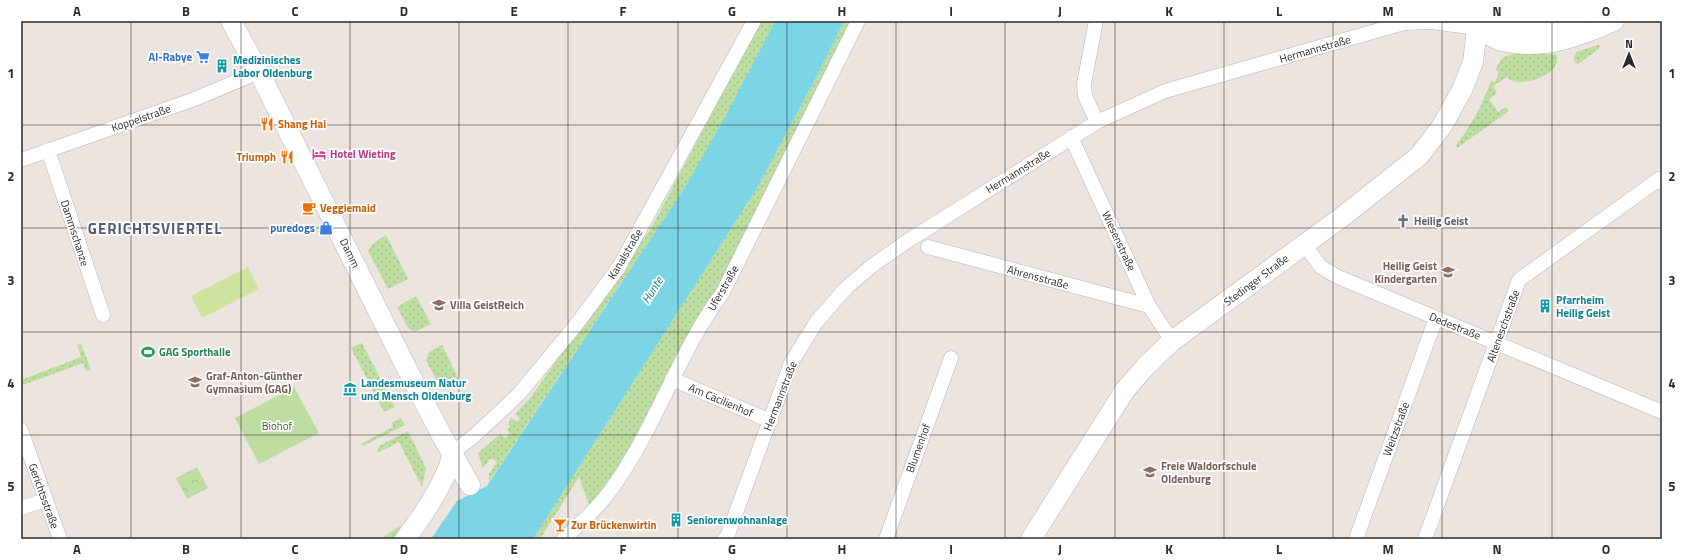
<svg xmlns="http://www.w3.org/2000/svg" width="1683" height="560" viewBox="0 0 1683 560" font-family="'Titillium Web',sans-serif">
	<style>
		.grass { fill: url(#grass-dots) }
		.park { fill: url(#park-crowns) }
		.garden { fill: #bddda1 }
		.pitch { fill: #cee39d }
		.water { fill: #7cd5e4 }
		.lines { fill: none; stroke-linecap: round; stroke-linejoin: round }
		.street-casing { stroke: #b2b6be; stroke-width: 15 }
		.secondary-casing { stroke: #b2b6be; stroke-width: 21 }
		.street { stroke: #fff; stroke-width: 14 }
		.secondary { stroke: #fff; stroke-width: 20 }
		.grid { fill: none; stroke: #2b2b2b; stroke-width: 1; stroke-opacity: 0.55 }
		.labels { text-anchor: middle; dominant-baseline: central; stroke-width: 3.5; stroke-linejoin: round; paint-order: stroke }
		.street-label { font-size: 11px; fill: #2b2b2b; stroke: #fff }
		.shop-label { font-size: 11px; font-weight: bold; fill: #366cbe; stroke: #fff; text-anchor: end }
		.culture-label { font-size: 11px; font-weight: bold; fill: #0d838f; stroke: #fff; text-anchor: start }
		.food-label { font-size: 11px; font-weight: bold; fill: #c56008; stroke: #fff; text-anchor: start }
		.hotel-label { font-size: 11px; font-weight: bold; fill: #b23c85; stroke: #fff; text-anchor: start }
		.worship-label { font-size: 11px; font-weight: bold; fill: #5b616d; stroke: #fff; text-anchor: start }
		.education-label { font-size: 11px; font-weight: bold; fill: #785e54; stroke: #fff; text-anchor: start }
		.leisure-label { font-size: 11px; font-weight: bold; fill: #27864d; stroke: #fff; text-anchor: start }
		.park-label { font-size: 11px; fill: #376321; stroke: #fff }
		.water-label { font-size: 12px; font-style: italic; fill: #1a7791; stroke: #fff }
		.district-label { font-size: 15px; font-weight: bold; letter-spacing: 1px; fill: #505c78; stroke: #fff }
		.neatline { fill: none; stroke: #2b2b2b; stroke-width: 1.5 }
		.grid-label { font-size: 13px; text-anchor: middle; font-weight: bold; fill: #2b2b2b }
	</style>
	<defs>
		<pattern id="grass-dots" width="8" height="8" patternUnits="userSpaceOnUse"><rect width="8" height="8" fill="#bddda1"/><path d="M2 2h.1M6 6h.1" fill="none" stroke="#a3be8b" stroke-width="1.8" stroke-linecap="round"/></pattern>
		<pattern id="park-crowns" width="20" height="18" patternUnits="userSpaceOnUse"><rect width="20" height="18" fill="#bddda1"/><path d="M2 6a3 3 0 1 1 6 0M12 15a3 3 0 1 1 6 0" fill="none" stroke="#a3be8b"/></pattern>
	</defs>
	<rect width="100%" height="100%" fill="#ece5df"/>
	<path class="grass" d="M761,21H775L725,119L685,187L489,482V474L497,462L491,458L483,468L478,453L500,434L505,438L510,433L507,429L510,426L508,425L511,418L518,422L520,418L515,414L531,397L608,287L650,230Z
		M844,21H853L719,289L706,307L608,487L590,508L579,477L540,539H533L757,188L818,74Z
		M1598,45L1600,46L1599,49L1578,64L1575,63L1574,58L1576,52Z
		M1517,54H1556C1566,73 1517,91 1507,77L1493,86L1497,93L1489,99L1498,112L1506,107L1509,111L1457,148L1456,145C1472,125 1482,105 1491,81L1495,82L1499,72L1496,70C1500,58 1504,55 1517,54Z
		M386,235L408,279L388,289L368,251L372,244Z
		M416,296L431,324L414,332L408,328L397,307Z
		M362,343L395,407L384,412L351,348Z
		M81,344L91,369L86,371L83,363L23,385L21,380L81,357L77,345Z
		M442,345L459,380L446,387L439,384L426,360L429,352Z
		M401,418L405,425L363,446L361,444L393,427L391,423Z
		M408,431L426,468L422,487L399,442L377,453L379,446Z"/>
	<path class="park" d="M197,467L208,488L187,499L176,478Z
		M400,526L403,530L396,539H380Z"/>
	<path class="garden" d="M294,387L319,433L259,464L235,418Z"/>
	<path class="pitch" d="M248,267L259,289L202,318L191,296Z"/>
	<path class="water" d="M775,21H844L818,74L757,188L533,539H431L457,501L487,486L685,187L724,119Z"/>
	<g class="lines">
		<g class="street-casing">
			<path id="street" d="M1096,21L1084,84L1085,96L1097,122
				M1071,137L1149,306L1172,341
				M48,150L103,315
				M21,160L192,100L259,72
				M1304,244L1321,267L1338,277L1662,412
				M928,247L1149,306
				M672,379L771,421
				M21,430L60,539
				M452,453L474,436L518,395L576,325L619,267L754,21
				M21,508L45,500
				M563,539C583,522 603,503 617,481C658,421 680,350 723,292L858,21
				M724,539L727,537L791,363L817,321L847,287L873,265L909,240L1097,122L1165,91L1404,23L1431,22L1477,28
				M886,539L951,358
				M1356,539L1436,318
				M1425,539L1519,280L1659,179L1662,183"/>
		</g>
		<g class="secondary-casing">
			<path id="secondary" d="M231,21L259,72L408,371L442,436L470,485
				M1477,28C1485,32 1494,39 1502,41C1541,50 1579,37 1614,21
				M1477,28L1503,23L1578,29
				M405,539C419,522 451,474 452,453
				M1031,539L1125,390L1146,366L1172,341L1342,217L1419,156L1442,126L1462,90L1473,62L1478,21"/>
		</g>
		<use href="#street" class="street"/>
		<use href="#secondary" class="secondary"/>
	</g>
	<path class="grid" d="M131,21V539M241,21V539M350,21V539M459,21V539M568,21V539M678,21V539M787,21V539M896,21V539M1005,21V539M1115,21V539M1224,21V539M1333,21V539M1442,21V539M1552,21V539M21,125H1662M21,228H1662M21,332H1662M21,435H1662"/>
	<defs>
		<g id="supermarket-bare" transform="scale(1.08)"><path d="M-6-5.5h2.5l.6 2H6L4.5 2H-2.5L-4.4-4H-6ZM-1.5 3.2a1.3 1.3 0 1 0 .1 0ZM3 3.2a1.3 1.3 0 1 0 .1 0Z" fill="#3f7fe0" stroke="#fff" stroke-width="2.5" paint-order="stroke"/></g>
		<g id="building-bare" transform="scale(1.08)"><path d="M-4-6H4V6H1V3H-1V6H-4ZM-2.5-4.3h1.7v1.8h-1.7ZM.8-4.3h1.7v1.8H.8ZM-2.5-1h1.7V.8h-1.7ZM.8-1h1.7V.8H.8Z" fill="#0f9aa8" stroke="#fff" stroke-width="2.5" paint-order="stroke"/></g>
		<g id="restaurant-bare" transform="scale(1.08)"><path d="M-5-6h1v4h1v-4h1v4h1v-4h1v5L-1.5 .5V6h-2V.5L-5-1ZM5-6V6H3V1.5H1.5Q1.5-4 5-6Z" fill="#e8710a" stroke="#fff" stroke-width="2.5" paint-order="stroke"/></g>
		<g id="hotel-bare" transform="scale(1.08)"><path d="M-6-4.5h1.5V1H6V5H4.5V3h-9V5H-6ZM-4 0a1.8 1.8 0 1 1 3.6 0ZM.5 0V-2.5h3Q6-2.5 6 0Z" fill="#d1479c" stroke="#fff" stroke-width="2.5" paint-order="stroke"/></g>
		<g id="cafe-bare" transform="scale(1.08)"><path d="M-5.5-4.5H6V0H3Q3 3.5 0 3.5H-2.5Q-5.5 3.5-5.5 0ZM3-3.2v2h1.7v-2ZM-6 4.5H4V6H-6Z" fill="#e8710a" stroke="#fff" stroke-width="2.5" paint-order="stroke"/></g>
		<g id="church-bare" transform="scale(1.08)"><path d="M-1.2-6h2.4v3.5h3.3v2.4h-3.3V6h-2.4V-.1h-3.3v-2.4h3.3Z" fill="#6b7280" stroke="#fff" stroke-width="2.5" paint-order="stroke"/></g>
		<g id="shop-bare" transform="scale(1.08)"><path d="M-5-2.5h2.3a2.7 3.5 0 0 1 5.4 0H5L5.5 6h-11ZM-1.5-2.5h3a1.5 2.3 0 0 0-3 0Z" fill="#3f7fe0" stroke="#fff" stroke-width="2.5" paint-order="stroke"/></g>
		<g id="school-bare" transform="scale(1.08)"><path d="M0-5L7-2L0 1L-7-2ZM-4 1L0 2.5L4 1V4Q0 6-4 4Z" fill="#8d6e63" stroke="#fff" stroke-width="2.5" paint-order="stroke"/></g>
		<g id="university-bare" transform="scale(1.08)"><path d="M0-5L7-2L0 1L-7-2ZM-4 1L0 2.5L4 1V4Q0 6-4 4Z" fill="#8d6e63" stroke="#fff" stroke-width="2.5" paint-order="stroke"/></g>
		<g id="stadium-bare" transform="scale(1.08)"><path d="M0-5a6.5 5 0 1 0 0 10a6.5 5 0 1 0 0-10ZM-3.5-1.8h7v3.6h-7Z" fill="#2e9e5b" stroke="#fff" stroke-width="2.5" paint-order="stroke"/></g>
		<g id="museum-bare" transform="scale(1.08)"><path d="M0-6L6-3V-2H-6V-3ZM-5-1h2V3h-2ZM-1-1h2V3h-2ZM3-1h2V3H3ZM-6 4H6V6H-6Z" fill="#0f9aa8" stroke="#fff" stroke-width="2.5" paint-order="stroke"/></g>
		<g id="bar-bare" transform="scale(1.08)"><path d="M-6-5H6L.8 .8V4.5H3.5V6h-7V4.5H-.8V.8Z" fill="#e8710a" stroke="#fff" stroke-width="2.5" paint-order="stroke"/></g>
	</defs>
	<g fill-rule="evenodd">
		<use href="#supermarket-bare" x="203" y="57"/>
		<use href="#building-bare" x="222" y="66"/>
		<use href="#restaurant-bare" x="267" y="124"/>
		<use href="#hotel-bare" x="319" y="154"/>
		<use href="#restaurant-bare" x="287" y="157"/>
		<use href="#cafe-bare" x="309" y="208"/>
		<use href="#church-bare" x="1403" y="221"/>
		<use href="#shop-bare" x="326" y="228"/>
		<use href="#school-bare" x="1448" y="272"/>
		<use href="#university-bare" x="439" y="305"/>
		<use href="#building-bare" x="1545" y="306"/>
		<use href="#stadium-bare" x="148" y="352"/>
		<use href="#school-bare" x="195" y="382"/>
		<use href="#museum-bare" x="350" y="389"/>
		<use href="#school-bare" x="1150" y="472"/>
		<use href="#building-bare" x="676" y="520"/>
		<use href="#bar-bare" x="560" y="525"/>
	</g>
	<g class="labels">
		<g class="street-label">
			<text transform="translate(1315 49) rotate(-16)">Hermannstraße</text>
			<text transform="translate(141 118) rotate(-19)">Koppelstraße</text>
			<text transform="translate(1018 171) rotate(-32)">Hermannstraße</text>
			<text transform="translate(75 233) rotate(72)">Dammschanze</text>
			<text transform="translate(1119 241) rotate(65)">Wiesenstraße</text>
			<text transform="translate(350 253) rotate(64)">Damm</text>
			<text transform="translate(625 254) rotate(-59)">Kanalstraße</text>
			<text transform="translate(1038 277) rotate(15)">Ahrensstraße</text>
			<text transform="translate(1256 280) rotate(-37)">Stedinger Straße</text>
			<text transform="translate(723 288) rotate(-60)">Uferstraße</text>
			<text transform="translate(1455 326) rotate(22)">Dedestraße</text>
			<text transform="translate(1503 326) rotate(-70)">Alteneschstraße</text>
			<text transform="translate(780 396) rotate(-69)">Hermannstraße</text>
			<text transform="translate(721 400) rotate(23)">Am Cäcilienhof</text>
			<text transform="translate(1396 429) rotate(-70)">Weitzstraße</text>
			<text transform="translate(918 448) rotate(-70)">Blumenhof</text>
			<text transform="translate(44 496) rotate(70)">Gerichtsstraße</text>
		</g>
		<g class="shop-label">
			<text x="192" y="57">Al-Rabye</text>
			<text x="315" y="228">puredogs</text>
		</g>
		<g class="culture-label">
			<text x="233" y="60">Medizinisches<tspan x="233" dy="13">Labor Oldenburg</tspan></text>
			<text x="1556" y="300">Pfarrheim<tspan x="1556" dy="13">Heilig Geist</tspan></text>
			<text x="361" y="383">Landesmuseum Natur<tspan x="361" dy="13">und Mensch Oldenburg</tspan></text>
			<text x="687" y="520">Seniorenwohnanlage</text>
		</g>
		<g class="food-label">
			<text x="278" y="124">Shang Hai</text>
			<text x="276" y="157" text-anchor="end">Triumph</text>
			<text x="320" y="208">Veggiemaid</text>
			<text x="571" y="525">Zur Brückenwirtin</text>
		</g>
		<g class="hotel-label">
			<text x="330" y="154">Hotel Wieting</text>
		</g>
		<g class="worship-label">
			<text x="1414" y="221">Heilig Geist</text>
		</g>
		<g class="education-label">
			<text x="1437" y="266" text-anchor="end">Heilig Geist<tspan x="1437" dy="13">Kindergarten</tspan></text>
			<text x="450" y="305">Villa GeistReich</text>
			<text x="206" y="376">Graf-Anton-Günther<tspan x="206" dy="13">Gymnasium (GAG)</tspan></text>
			<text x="1161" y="466">Freie Waldorfschule<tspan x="1161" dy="13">Oldenburg</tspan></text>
		</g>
		<g class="leisure-label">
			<text x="159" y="352">GAG Sporthalle</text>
		</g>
		<g class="park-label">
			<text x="277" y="426">Biohof</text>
		</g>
		<g class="water-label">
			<text transform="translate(652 290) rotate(-57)">Hunte</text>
		</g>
		<g class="district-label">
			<text x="155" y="228">GERICHTSVIERTEL</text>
		</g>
	</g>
	<rect width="1683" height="560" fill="none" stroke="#ffffff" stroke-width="44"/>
	<g transform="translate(1629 54)" stroke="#ffffff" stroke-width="3" paint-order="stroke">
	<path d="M0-3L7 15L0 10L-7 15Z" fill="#2b2b2b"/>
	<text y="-6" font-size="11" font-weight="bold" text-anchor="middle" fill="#2b2b2b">N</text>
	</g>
	<rect x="22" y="22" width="1639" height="516" class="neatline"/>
	<g class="grid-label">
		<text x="77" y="16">A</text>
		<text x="186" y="16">B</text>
		<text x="295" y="16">C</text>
		<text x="404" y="16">D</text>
		<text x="514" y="16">E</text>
		<text x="623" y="16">F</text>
		<text x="732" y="16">G</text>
		<text x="842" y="16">H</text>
		<text x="951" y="16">I</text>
		<text x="1060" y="16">J</text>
		<text x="1169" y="16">K</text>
		<text x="1279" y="16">L</text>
		<text x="1388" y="16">M</text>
		<text x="1497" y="16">N</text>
		<text x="1606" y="16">O</text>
		<text x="11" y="78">1</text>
		<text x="1672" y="78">1</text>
		<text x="11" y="181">2</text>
		<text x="1672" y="181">2</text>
		<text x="11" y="285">3</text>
		<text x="1672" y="285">3</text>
		<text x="11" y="388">4</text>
		<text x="1672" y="388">4</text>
		<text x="11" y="491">5</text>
		<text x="1672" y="491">5</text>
		<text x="77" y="554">A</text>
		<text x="186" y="554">B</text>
		<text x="295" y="554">C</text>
		<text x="404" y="554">D</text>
		<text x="514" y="554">E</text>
		<text x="623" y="554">F</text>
		<text x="732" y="554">G</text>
		<text x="842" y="554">H</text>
		<text x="951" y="554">I</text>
		<text x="1060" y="554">J</text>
		<text x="1169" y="554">K</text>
		<text x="1279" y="554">L</text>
		<text x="1388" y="554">M</text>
		<text x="1497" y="554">N</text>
		<text x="1606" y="554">O</text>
	</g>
</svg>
